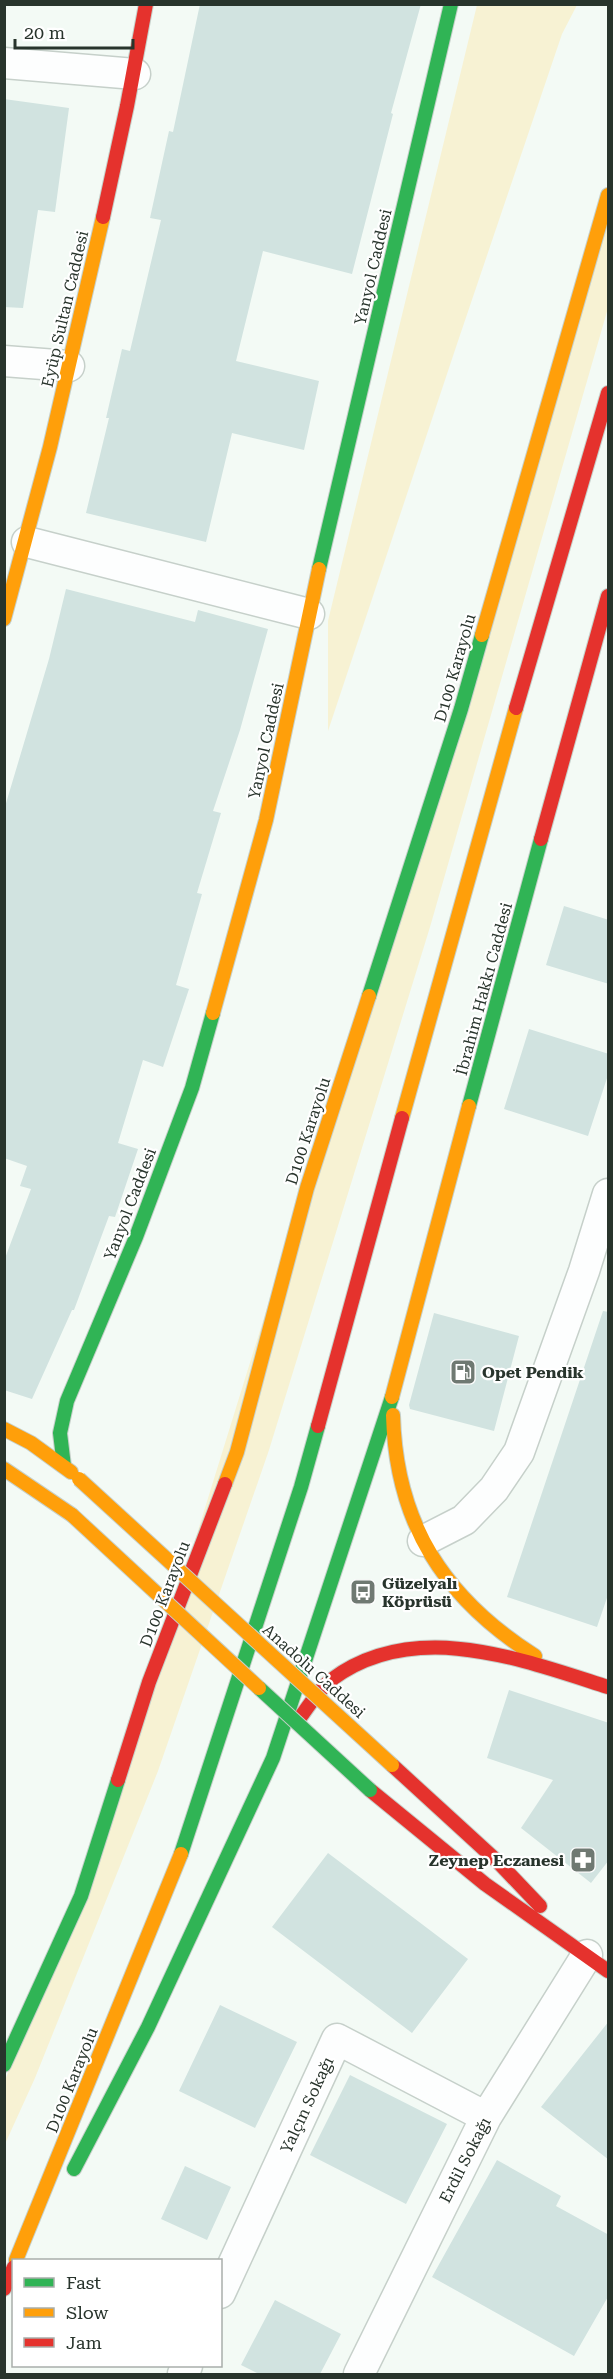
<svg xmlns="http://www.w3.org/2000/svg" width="613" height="2379" viewBox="0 0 613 2379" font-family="'Roboto Serif',serif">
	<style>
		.green { fill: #f7f2d3 }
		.building { fill: #d1e3e0 }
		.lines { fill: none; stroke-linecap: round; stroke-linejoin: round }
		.street-casing { stroke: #c6d0ca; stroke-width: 33 }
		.fast-casing { stroke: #c6d0ca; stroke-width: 16 }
		.slow-casing { stroke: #c6d0ca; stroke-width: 16 }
		.jam-casing { stroke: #c6d0ca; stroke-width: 16 }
		.street { stroke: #fdfefe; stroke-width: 30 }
		.fast { stroke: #30b455; stroke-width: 14 }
		.slow { stroke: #ff9f0a; stroke-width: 14 }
		.jam { stroke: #e5322d; stroke-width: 14 }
		.fast-bridge-casing { stroke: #c6d0ca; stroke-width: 16; stroke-linecap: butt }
		.slow-bridge-casing { stroke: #c6d0ca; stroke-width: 16; stroke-linecap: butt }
		.fast-bridge { stroke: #30b455; stroke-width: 14 }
		.slow-bridge { stroke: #ff9f0a; stroke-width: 14 }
		.labels { text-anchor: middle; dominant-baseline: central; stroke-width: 4.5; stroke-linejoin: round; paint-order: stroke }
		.street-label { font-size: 16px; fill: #28342c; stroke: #fff }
		.poi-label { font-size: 16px; font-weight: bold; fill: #28342c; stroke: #fff; text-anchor: start }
	</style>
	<rect width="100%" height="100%" fill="#f3faf5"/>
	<path class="green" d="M477,5H577L562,34L457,344L328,731V621Z
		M608,208V308L430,927L269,1450L158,1771L35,2078L5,2144V2080L98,1853Z"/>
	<path class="building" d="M200,4H421L391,113L393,114L352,274L263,251L236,361L319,381L304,450L232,433L206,542L86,513L109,418H106L122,349L130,351L161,220L150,218L169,131L173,132Z
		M4,99L69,108L55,212L38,210L23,308L4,307Z
		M66,589L195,622L198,610L268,629L240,730L213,811L221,813L197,893L202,894L176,985L189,989L163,1067L143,1060L118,1143L138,1149L115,1217L109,1216L74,1310H72L32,1399L4,1390V1261L31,1189L20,1186L27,1166L4,1158V810L49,659Z
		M564,906L609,920V984L546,965Z
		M529,1029L609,1054V1072L588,1136L504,1109Z
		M603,1311L609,1312V1592L597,1627L507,1597Z
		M434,1313L519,1336L494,1431L410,1409L409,1405Z
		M509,1690L609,1723V1860L591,1883L521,1828L553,1780L487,1758Z
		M328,1853L468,1959L412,2033L272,1927Z
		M220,2005L297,2042L255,2128L179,2091Z
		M609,2021V2160L541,2107Z
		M350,2075L447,2124L406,2204L310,2155Z
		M497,2160L561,2196L556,2206L609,2235V2295L574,2356L432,2277Z
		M185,2166L231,2187L207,2240L161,2219Z
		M275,2300L341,2334L320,2374H259L241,2365Z"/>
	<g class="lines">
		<g class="street-casing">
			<path id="street" d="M4,63L135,74
				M4,361L69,366
				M27,542L309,614
				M423,1541L464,1520L494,1489L519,1452L584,1271L608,1194
				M220,2293L337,2039L486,2117
				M183,2374L187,2366
				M359,2374L486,2117L587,1955"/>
		</g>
		<g class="fast-casing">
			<path id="fast" d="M319,569L451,4
				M369,996L461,709L482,635
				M469,1106L541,839
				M64,1466L60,1433L67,1401L136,1237L192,1088L213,1013
				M273,1758L392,1397
				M181,1854L301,1487L318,1426
				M4,2065L81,1896L118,1780
				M74,2169L148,2027L273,1758"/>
		</g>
		<g class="slow-casing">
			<path id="slow" d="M4,619L50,447L103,217
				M482,635L608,195
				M213,1013L266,820L319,569
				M402,1118L516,708
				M392,1397L469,1106
				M393,1415C396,1524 444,1598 535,1656
				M4,1429L31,1443L71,1472
				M4,1469L72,1515
				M225,1484L237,1452L307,1188L369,996
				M16,2260L181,1854"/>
		</g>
		<g class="jam-casing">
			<path id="jam" d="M103,217L127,106L146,4
				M516,708L608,393
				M541,839L608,596
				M318,1426L402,1118
				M299,1719C309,1706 318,1690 331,1680C414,1618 520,1659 608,1687
				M392,1765L498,1862L540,1906
				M118,1780L149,1682L225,1484
				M370,1790L485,1884L608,1971
				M4,2289L14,2267"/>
		</g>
		<use href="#street" class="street"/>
		<use href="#fast" class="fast"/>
		<use href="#slow" class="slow"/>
		<use href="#jam" class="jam"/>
		<g class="fast-bridge-casing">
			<path id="fast-bridge" d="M259,1688L370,1790"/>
		</g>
		<g class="slow-bridge-casing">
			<path id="slow-bridge" d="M79,1479L392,1765
				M72,1515L259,1688"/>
		</g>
		<use href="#fast-bridge" class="fast-bridge"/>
		<use href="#slow-bridge" class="slow-bridge"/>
	</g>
	<defs>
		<g id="fuel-square" transform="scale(1.35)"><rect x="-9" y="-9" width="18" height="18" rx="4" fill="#6f7972" stroke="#fff"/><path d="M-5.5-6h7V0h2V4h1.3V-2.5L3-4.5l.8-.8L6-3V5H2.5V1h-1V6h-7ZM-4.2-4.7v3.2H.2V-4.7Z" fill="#fff"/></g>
		<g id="bus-square" transform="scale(1.35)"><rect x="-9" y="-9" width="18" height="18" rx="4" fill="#6f7972" stroke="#fff"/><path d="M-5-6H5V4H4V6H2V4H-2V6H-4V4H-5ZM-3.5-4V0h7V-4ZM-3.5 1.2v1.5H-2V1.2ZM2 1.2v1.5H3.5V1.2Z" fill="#fff"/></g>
		<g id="pharmacy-square" transform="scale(1.35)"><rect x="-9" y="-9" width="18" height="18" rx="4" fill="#6f7972" stroke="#fff"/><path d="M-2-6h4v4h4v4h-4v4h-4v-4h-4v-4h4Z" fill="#fff"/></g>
	</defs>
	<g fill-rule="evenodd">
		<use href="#fuel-square" x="463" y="1372"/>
		<use href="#bus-square" x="363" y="1592"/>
		<use href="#pharmacy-square" x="583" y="1860"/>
	</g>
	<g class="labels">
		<g class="street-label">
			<text transform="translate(373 267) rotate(-77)">Yanyol Caddesi</text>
			<text transform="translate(65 309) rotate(-77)">Eyüp Sultan Caddesi</text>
			<text transform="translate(455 668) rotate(-74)">D100 Karayolu</text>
			<text transform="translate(266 741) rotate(-78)">Yanyol Caddesi</text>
			<text transform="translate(484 989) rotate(-75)">İbrahim Hakkı Caddesi</text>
			<text transform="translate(308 1131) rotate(-72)">D100 Karayolu</text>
			<text transform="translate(130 1204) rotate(-69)">Yanyol Caddesi</text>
			<text transform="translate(165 1594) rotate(-69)">D100 Karayolu</text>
			<text transform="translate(314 1671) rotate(42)">Anadolu Caddesi</text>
			<text transform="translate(72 2080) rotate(-68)">D100 Karayolu</text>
			<text transform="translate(307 2105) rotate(-65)">Yalçın Sokağı</text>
			<text transform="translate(465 2160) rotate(-63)">Erdil Sokağı</text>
		</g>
		<g class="poi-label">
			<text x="482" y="1372">Opet Pendik</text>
			<text x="382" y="1583">Güzelyalı<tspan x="382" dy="18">Köprüsü</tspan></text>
			<text x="564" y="1860" text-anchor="end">Zeynep Eczanesi</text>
		</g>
	</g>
	<rect width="613" height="2379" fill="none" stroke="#28342c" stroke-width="12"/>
	<rect x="12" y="2259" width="210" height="108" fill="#ffffff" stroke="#a9aeab" stroke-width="1.5"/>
	<rect x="24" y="2278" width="30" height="9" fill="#30b455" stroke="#a9aeab" stroke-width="1.5"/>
	<text x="66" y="2289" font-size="18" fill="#28342c">Fast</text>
	<rect x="24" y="2308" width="30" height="9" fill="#ff9f0a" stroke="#a9aeab" stroke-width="1.5"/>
	<text x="66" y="2319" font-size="18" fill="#28342c">Slow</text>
	<rect x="24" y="2338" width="30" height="9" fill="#e5322d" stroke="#a9aeab" stroke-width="1.5"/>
	<text x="66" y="2349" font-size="18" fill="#28342c">Jam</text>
	<path d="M15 39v9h118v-9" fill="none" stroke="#28342c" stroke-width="3"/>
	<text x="24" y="39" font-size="18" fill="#28342c" stroke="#ffffff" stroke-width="4.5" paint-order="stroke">20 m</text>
</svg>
